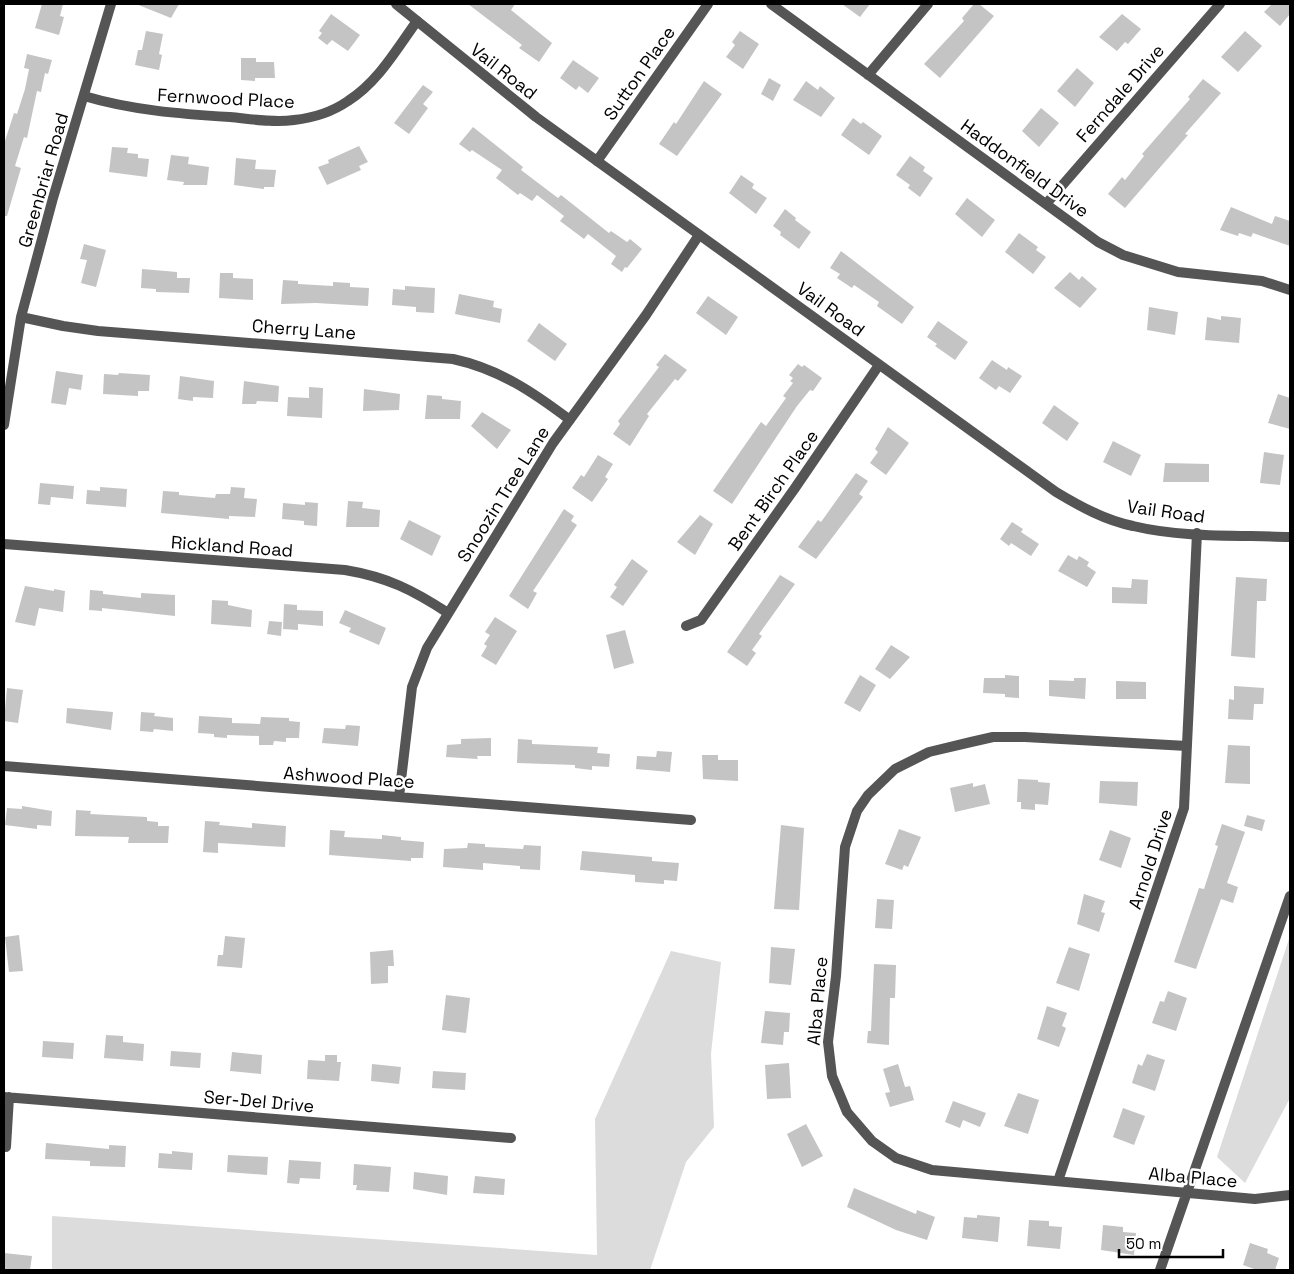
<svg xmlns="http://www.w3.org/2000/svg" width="1294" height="1274" viewBox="0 0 1294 1274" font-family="'Space Grotesk',sans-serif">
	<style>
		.green { fill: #dcdcdc }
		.building { fill: #c4c4c4 }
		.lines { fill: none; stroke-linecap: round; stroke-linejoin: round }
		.minor { stroke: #555; stroke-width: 10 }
		.tertiary { stroke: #555; stroke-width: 10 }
		.labels { text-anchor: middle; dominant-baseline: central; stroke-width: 5; stroke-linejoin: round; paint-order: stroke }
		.street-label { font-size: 18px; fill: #000; stroke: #fff }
	</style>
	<rect width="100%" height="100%" fill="#fff"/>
	<path class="green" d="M1290,936V1098L1245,1183L1217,1157Z
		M671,951L721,962L711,1054L714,1127L686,1162L650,1270H52V1216L597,1255L595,1119Z"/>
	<path class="building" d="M42,4H63L60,16L64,17L59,35L35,28Z
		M136,4H179L171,18Z
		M468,4H515L511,10L552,43L539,62L519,48L522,45Z
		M842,4H870L860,17Z
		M974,4H979L994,16L940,78L924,64L964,21L962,18Z
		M1272,4H1290V14L1280,26L1264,12Z
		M331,14L360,35L348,51L332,40L327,45L318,38L322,33L319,31Z
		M1122,14L1141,29L1128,44L1125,42L1117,51L1099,37Z
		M146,31L163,34L159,54L162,55L159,70L135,65L138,50H142Z
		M740,31L759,44L743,69L726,57L735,45L732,42Z
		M1245,31L1262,46L1238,72L1221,57Z
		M27,54L52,60L48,74L45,73L41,92L37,91L27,138L24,137L15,166L21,168L7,216H4V144L14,113L17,114L25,89L29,69L24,68Z
		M241,58H256V62H274L275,78H255V81L241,80Z
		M573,60L599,78L588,93L579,86L576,90L560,78Z
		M1077,68L1094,83L1075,107L1057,91Z
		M769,78L781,85L773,101L761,94Z
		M1203,79L1221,93L1185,134L1188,135L1125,208L1108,194L1122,177L1125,180L1144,156L1142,154L1190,99L1188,97Z
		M704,81L722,94L677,156L659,144L674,122L676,124Z
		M806,81L818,90L820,86L835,98L821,117L793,100Z
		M423,85L433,92L423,104L428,108L409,134L394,123Z
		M1041,108L1059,123L1039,147L1022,131Z
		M853,118L861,124L863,122L882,136L869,155L841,135Z
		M473,127L523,167L521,170L558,198L561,195L609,233L611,231L627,242L630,239L642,249L627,268L625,267L622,272L611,264L616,256L588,234L584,239L560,221L564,216L537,195L532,201L520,193L518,195L496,178L502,170L472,150L470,152L459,144Z
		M359,146L368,162L359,166L361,170L327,185L318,167L329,163L328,160Z
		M112,147L128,148L127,153L138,154V158L149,159L147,177L109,172Z
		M171,155L189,157L188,164L209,167L207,185H183L184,182L167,180Z
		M910,156L925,167L923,171L933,178L920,197L908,188L910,185L896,175Z
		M236,158L256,160L255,169L276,170L274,187H264V189L234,185Z
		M741,175L754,184L752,188L767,198L756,214L729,193Z
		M967,198L995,220L982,237L955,214Z
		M1231,207L1272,224L1275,216L1290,221V246L1253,233L1251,237L1239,233L1238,236L1220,230Z
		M785,209L796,218L795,220L811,232L799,249L780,235L781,232L773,226Z
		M1019,233L1038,247L1036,250L1046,257L1033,274L1005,252Z
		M84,244L106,250L96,287L81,283L87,260L80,259Z
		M841,251L914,307L902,324L877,306L879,302L854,285L852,288L837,278L840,274L830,268Z
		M142,269L177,272V278H190L189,293L156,292V289L141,288Z
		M1070,272L1079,280L1082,276L1097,289L1080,308L1054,288Z
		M220,273H233V278L253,279V300L219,298Z
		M283,280L298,281V284L333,286V282L350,283V287L369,288L368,306L316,303L281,304Z
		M405,286L435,288L434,313L416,312V307L392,305L393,289L405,290Z
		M459,294L494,301L493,307L502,309L500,323L455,314Z
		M708,296L738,317L726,335L696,313Z
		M1149,307L1178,312L1175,335L1147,330Z
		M1221,316L1241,318L1239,343L1205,340L1207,317L1221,320Z
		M938,321L968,342L955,360L935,346L937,344L927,337Z
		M539,323L567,344L555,361L527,341Z
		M665,354L687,370L678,381L675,379L647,414L649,416L630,446L613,434L620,424L618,421L659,367L656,365Z
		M992,360L1007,370L1008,367L1022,376L1010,393L999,386L996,390L979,378Z
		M798,364L802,367L804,365L822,378L813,391L810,390L797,406L732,504L713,491L761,422L766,426L786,398L783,396L793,383L790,381L793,378L789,375Z
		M56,371L83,375L81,390L69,388L66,405L51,403Z
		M119,373L150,375L149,391H138V396L103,394L104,374L118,375Z
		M180,376L214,381L213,398L193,397V401L178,399Z
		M244,381L279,386L278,402L257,401L256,404H242Z
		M309,387L323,388L322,418L287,416L288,397L309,398Z
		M364,389L400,394L399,410L363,411Z
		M1278,394L1290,398V429L1268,423Z
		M427,395L442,396V399L461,401L460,419H425Z
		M1054,405L1079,423L1067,441L1042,423Z
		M482,412L511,430L497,449L471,426Z
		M888,427L909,443L886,475L870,463L878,452L875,449Z
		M1113,441L1141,455L1131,476L1103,462Z
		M1264,452L1284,455L1280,485L1260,483Z
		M598,455L613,464L605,477L608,479L592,502L572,488L581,475L584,477Z
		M1165,463L1209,464V482H1163Z
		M856,473L868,481L859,494L863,497L816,559L798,547L818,520L821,522Z
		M40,483L74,486L73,499L51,497L50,505L38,504Z
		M100,487L127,489L126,507L86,504L87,490L100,491Z
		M231,487L245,488L244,498L257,499L255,517L229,516V519L161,513L163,491L179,492V495L215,498L216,494H230Z
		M348,501L363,502L362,508L380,510L379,527H346Z
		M305,502L318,503L317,526L304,525V521L282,519L283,503L305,505Z
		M564,509L574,516L571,521L577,525L533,591L537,593L528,609L509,596Z
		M700,515L713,524L695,555L677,542Z
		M409,520L441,536L432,556L400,539Z
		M1012,522L1023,529L1021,532L1039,544L1031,556L1011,543L1009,546L1000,539Z
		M1068,555L1077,560L1079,556L1089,562L1087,566L1096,572L1087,587L1058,571Z
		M632,559L648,571L623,606L610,597L617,587L614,585Z
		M780,575L795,584L759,634L762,636L752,650L756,653L747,666L727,652Z
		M1236,577L1267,579L1266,601H1257L1255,658L1231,656Z
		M1132,579L1148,580L1147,604L1112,603V587L1131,588Z
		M25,586L54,591V589L65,591L63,612L39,608L35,626L15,622Z
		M90,590L103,591V594L141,598V593L175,595V616L102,608V611L89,610Z
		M212,600L228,601V605L252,610L251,627L211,624Z
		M284,604L297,605V610L323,611V626L298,624V630L283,629Z
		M345,610L386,628L379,645L349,632L351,628L339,623Z
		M495,617L517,631L496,665L481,656L487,646L484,644L490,635L485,632Z
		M269,621L282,622L281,636L267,634Z
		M625,630L634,663L614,669L606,635Z
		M891,645L910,657L890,679L875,669Z
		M860,675L876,685L860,712L844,703Z
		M1005,675L1019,676V698L1005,697V694L983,693L984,678H1005Z
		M1074,678H1086L1085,699L1049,696V680L1074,681Z
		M1116,681L1146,682V699H1116Z
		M1234,686L1264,688L1263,704H1254L1253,720L1228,719L1229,699L1234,700Z
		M7,688L23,690L18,723L4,721Z
		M67,708L113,712L111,730L66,723Z
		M141,712L155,713L154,716L173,718V731L154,729L153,732L140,731Z
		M199,716L232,718V723L260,724L261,717L289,718V721L300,722L299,738H286V742L274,741L273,745H259V736L227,735V738L214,737V734L198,733Z
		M346,725L360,726L358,746L322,743L324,728L345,729Z
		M491,738V756H477L478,759L446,757L447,745L461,744V739Z
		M518,739L532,740V744L598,747L597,753L610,754L609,767L592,766V770L575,768V765L517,763Z
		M1228,745L1250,746V784L1225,783Z
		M657,751L672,752L670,772L636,769L637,756L656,757Z
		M702,755H718V760H738V781L703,779Z
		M1018,779L1038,780V782L1050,783L1048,805L1035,804V810L1021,809V802H1017Z
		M1100,781L1138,782L1137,806L1099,803Z
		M973,783V787L985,784L990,804L955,812L950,788Z
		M22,806L52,811L51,826L37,825V829L5,825L7,808L22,809Z
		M76,810L91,811L90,814L147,817V821L158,822V826H169L168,843H128L129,837L75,836Z
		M1247,815L1265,820L1262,831L1244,826Z
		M205,821L220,822L219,825L252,828V823L286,826L285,847L218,843V853L203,852Z
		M1222,824L1245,832L1227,883L1238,887L1233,903L1221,899L1196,969L1174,962L1199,888L1204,889L1214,858L1218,846L1215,845Z
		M781,825L804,828L799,910L774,909Z
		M899,829L921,837L908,867L904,865L902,870L885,864Z
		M330,830L345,831L344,837L382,839V835L401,837V840L424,842L423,858H411V861L329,855Z
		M1110,830L1131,838L1121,868L1099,860Z
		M468,843L485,844V847L523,849L524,845L541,846L540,870L520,869V866L483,863V870L443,867L444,849L467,848Z
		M582,851L652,857V861L679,863L677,881L664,880V884L635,882V875L580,870Z
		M1084,894L1105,901L1101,912L1105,913L1099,932L1077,924Z
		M877,899L894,900L892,929L875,928Z
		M19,935L23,971L9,972L5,937Z
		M225,936L245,938L242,968L217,966L218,955H223Z
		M771,947L795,949L791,985L769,983Z
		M1069,947L1090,954L1079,991L1056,983Z
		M393,950L394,966H388V983L371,984L370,952Z
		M874,964L896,965L895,998H890L889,1045L867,1043L868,1031H871Z
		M1168,991L1187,998L1176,1031L1152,1023L1160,1001L1164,1002Z
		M446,995L470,998L466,1033L442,1030Z
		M1047,1006L1067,1013L1062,1026L1066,1028L1059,1047L1037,1039Z
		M765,1011L790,1013L789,1032H784L783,1045L761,1043Z
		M106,1035L123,1036V1042L144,1044L143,1061L104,1058Z
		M43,1041L74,1043L73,1059L42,1057Z
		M171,1051L201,1053L200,1068L170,1066Z
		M232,1052L262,1055L261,1074L230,1071Z
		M1147,1054L1165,1060L1155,1091L1132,1083L1138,1064L1142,1066Z
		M325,1055H337V1062H341L339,1081L307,1079L308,1060L325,1061Z
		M789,1063L791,1098L767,1099L765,1065Z
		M372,1064L401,1067L399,1084L371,1081Z
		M898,1064L905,1087L910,1086L914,1100L890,1107L885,1093L890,1092L883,1069Z
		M433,1071L466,1073L465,1090L432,1088Z
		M1018,1093L1039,1100L1028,1134L1004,1126Z
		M953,1101L986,1113L980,1127L963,1120L960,1128L945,1122Z
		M1123,1108L1145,1116L1134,1145L1113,1137Z
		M806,1124L823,1156L802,1167L787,1134Z
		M46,1143L109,1149V1145L126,1146L125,1167L90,1166V1161L45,1159Z
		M172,1151L193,1153L192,1170L158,1168L159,1153L172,1154Z
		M228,1155L268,1157L267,1175L227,1172Z
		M289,1160L321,1162L320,1179L300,1178L299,1184L287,1183Z
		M354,1164L391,1167L389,1192L356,1190L357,1185H353Z
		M414,1172L448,1176L447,1195L413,1189Z
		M475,1176L505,1179L504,1195L473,1193Z
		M854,1188L916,1214L917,1210L935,1217L927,1240L896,1230L847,1207Z
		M977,1215L1000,1217L998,1242L962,1238L964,1217L977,1218Z
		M1029,1220L1049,1221V1226L1062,1227L1060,1249L1027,1246Z
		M1103,1225L1123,1227V1232L1136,1233L1134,1255L1101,1250Z
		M1250,1243L1268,1249L1267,1253L1279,1258L1275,1270H1257L1243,1265Z
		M4,1253L32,1256L30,1270H4Z"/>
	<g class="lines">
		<path class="minor" d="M771,4L1098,242L1123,255L1178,272L1262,281L1290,290
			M868,75L928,4
			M84,96C131,110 180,114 230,117C251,119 273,123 294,120C313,118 332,112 348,101C378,82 396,50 417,21
			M597,161L708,4
			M1046,204L1220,4
			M21,317L63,326L98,331L453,359C499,369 533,392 570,420
			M4,425L21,317L53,198L111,4
			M4,544L345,570C387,577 413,590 448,613
			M686,626L701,620L795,488L879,365
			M1187,746L1025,737H993L971,742L929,752L895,769L868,795L857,811L845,847L836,976L828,1042L832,1076L847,1112L872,1141L896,1158L932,1170L1255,1199L1290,1195
			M4,766L691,820
			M399,797L412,687L427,648L553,443L646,315L699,235
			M4,1097L511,1138
			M6,1147L9,1097
			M1058,1181L1184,808L1197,533
			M1160,1270L1290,896"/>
		<path class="tertiary" d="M396,4L536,117L1056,492C1081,507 1105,520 1133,526C1183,538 1239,535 1290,537"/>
	</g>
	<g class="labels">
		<g class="street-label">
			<text transform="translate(504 71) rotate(38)">Vail Road</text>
			<text transform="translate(639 73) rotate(-55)">Sutton Place</text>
			<text transform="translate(1120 93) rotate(-49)">Ferndale Drive</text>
			<text transform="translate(226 98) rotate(3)">Fernwood Place</text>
			<text transform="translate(1025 168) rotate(36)">Haddonfield Drive</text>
			<text transform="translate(43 180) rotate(-74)">Greenbriar Road</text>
			<text transform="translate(831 309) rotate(36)">Vail Road</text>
			<text transform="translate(304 329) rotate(4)">Cherry Lane</text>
			<text transform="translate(773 490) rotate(-55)">Bent Birch Place</text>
			<text transform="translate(503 494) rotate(-58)">Snoozin Tree Lane</text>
			<text transform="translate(1166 511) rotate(8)">Vail Road</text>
			<text transform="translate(232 546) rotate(4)">Rickland Road</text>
			<text transform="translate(349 777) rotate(4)">Ashwood Place</text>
			<text transform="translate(1150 859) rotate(-72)">Arnold Drive</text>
			<text transform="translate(817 1001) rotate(-85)">Alba Place</text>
			<text transform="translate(259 1101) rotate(5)">Ser-Del Drive</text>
			<text transform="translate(1193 1177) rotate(5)">Alba Place</text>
		</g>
	</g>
	<rect width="1294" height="1274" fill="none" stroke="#000000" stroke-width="10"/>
	<path d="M1119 1249v8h104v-8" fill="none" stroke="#000000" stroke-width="2.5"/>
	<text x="1126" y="1249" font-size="15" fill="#000000" stroke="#ffffff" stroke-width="4" paint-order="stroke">50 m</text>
</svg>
